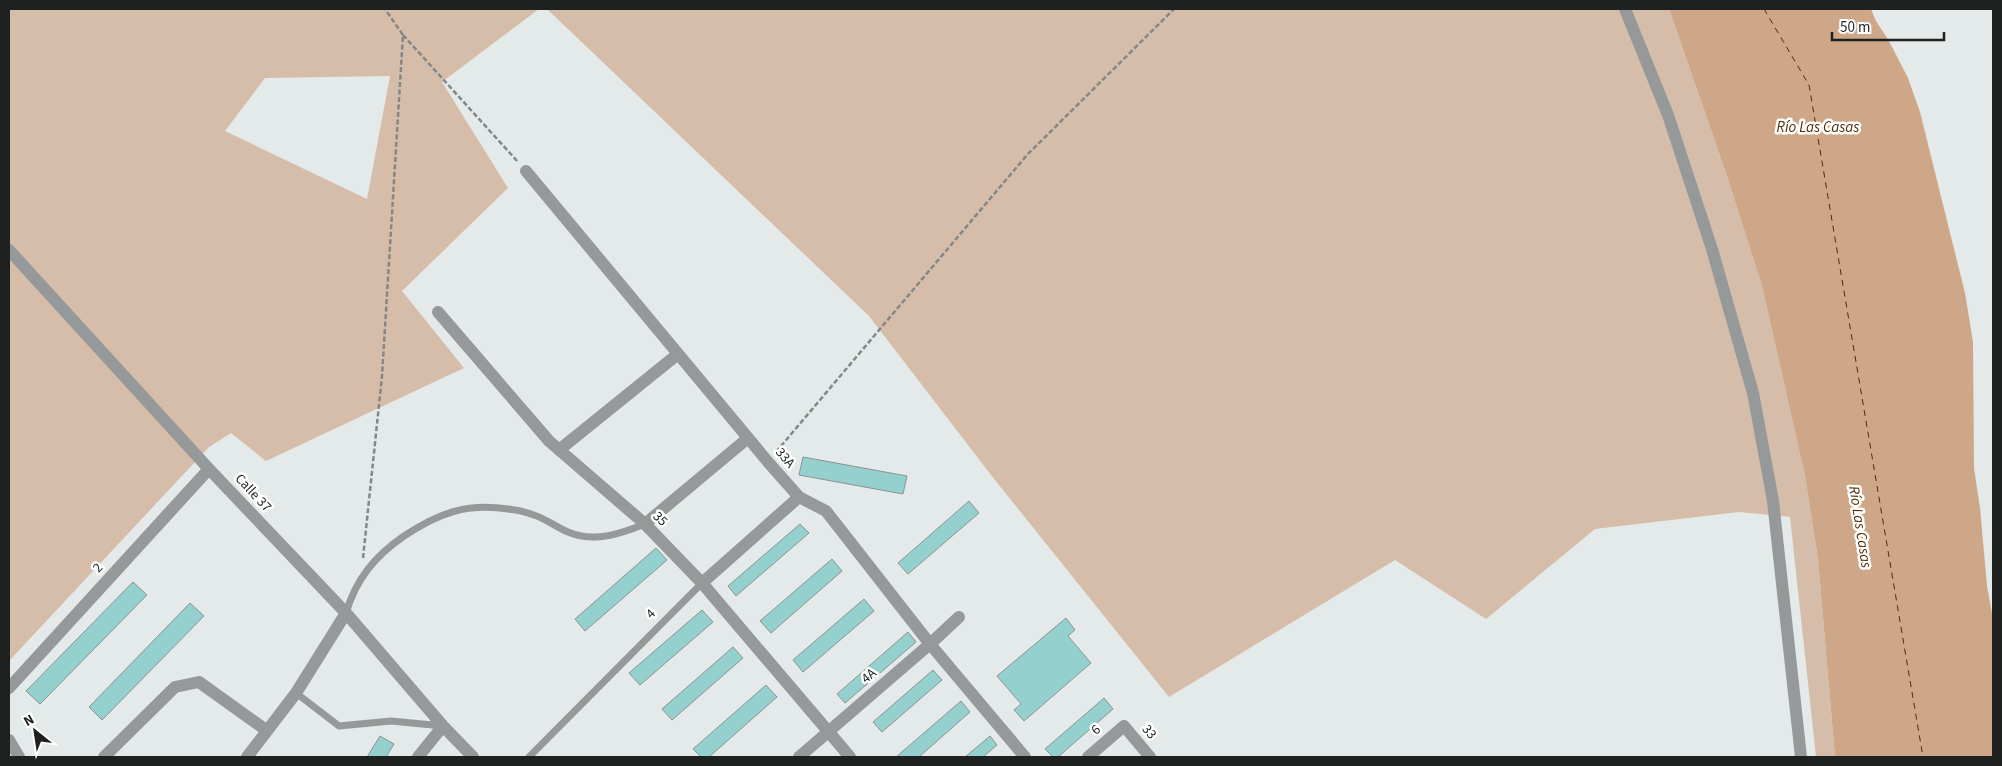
<svg xmlns="http://www.w3.org/2000/svg" width="2002" height="766" viewBox="0 0 2002 766" font-family="'Source Sans 3',sans-serif">
	<style>
		.green { fill: #d6bda9; fill-rule: evenodd }
		.water { fill: #cda787 }
		.lines { fill: none; stroke-linecap: round; stroke-linejoin: round }
		.ferry { stroke: #512c04; stroke-width: 1; stroke-dasharray: 6 5; stroke-linecap: butt }
		.building { fill: #94d1ce; stroke: #8d9392 }
		.path { stroke: #838787; stroke-width: 2.5; stroke-dasharray: 5 2.5; stroke-linecap: butt }
		.service { stroke: #969999; stroke-width: 7 }
		.minor { stroke: #969999; stroke-width: 12 }
		.tertiary { stroke: #969999; stroke-width: 12 }
		.labels { text-anchor: middle; dominant-baseline: central; stroke-width: 5; stroke-linejoin: round; paint-order: stroke }
		.street-label { font-size: 14px; fill: #1f2121; stroke: #fff }
		.water-label { font-size: 15px; font-style: italic; fill: #512c04; stroke: #fff }
	</style>
	<rect width="100%" height="100%" fill="#e4eae9"/>
	<path class="green" d="M9,9H539L442,82L508,188L402,291L464,368L266,461L231,433L209,447L9,661ZM390,76L367,199L225,131L265,78Z
		M547,9H1669L1727,176L1762,286L1805,476L1818,559L1835,757H1816L1790,517L1739,512L1595,529L1486,619L1395,560L1169,697L991,475L869,316Z"/>
	<path class="water" d="M1669,9H1871L1876,21L1889,41L1908,78L1920,112L1965,293L1973,342L1974,468L1980,508L1987,586L1993,619V757H1835L1818,559L1805,476L1762,286L1727,176Z"/>
	<g class="lines">
		<path class="ferry" d="M1764,9L1809,85L1923,757"/>
	</g>
	<path class="building" d="M803,457L907,476L903,494L799,475Z
		M969,501L979,513L908,574L898,563Z
		M800,524L809,533L736,596L728,586Z
		M656,548L667,560L585,631L575,619Z
		M832,559L842,571L771,633L760,621Z
		M133,582L147,595L40,704L26,691Z
		M864,599L874,611L803,672L793,660Z
		M190,603L204,616L102,720L89,707Z
		M702,610L713,622L640,685L629,673Z
		M1066,618L1075,630L1068,636L1091,663L1024,721L1014,710L1021,704L997,676Z
		M908,632L916,642L845,703L837,694Z
		M733,647L743,658L672,720L662,709Z
		M933,670L942,680L882,732L873,722Z
		M766,685L777,697L709,757H701L693,749Z
		M1104,698L1113,709L1058,757H1053L1045,749Z
		M961,701L970,712L919,757H896Z
		M380,736L394,744L386,757H367Z
		M990,736L997,745L983,757H965Z"/>
	<g class="lines">
		<path class="path" d="M403,35L518,162
			M776,452L1027,155L1174,9
			M363,558L382,376L403,35L385,9"/>
		<path class="service" d="M346,613C356,579 375,556 404,536C439,513 466,503 508,509C516,510 526,512 534,515C546,519 556,527 568,532C594,543 620,534 645,524
			M296,693L339,726L391,721L443,726
			M529,757L702,583"/>
		<path class="minor" d="M526,171L768,462L799,497L826,511L930,644L1025,757
			M9,250L209,469L346,613L443,726L473,757
			M438,312L549,441L645,524L702,583L850,757
			M559,450L678,354
			M645,524L748,438
			M702,583L799,497
			M9,688L209,469
			M9,740L19,757
			M104,757L175,687L199,682L266,730
			M247,757L296,693L346,613
			M418,757L443,726
			M799,757L930,644L959,617
			M1088,757L1124,726L1150,757"/>
		<path class="tertiary" d="M1625,9L1668,115L1712,249L1753,393L1773,501L1801,757"/>
	</g>
	<g class="labels">
		<g class="street-label">
			<text transform="translate(785 458) rotate(49)">33A</text>
			<text transform="translate(253 493) rotate(47)">Calle 37</text>
			<text transform="translate(660 519) rotate(45)">35</text>
			<text transform="translate(98 568) rotate(-47)">2</text>
			<text transform="translate(651 614) rotate(-45)">4</text>
			<text transform="translate(869 676) rotate(-40)">4A</text>
			<text transform="translate(1096 730) rotate(-41)">6</text>
			<text transform="translate(1149 732) rotate(50)">33</text>
		</g>
		<g class="water-label">
			<text x="1818" y="127">Río Las Casas</text>
			<text transform="translate(1860 527) rotate(81)">Río Las Casas</text>
		</g>
	</g>
	<rect width="2002" height="766" fill="none" stroke="#1f2121" stroke-width="20"/>
	<g transform="translate(35 731) rotate(330)" stroke="#ffffff" stroke-width="4" paint-order="stroke">
	<path d="M0-4L9 19L0 12L-9 19Z" fill="#1f2121"/>
	<text y="-8" font-size="14" font-weight="bold" text-anchor="middle" fill="#1f2121">N</text>
	</g>
	<path d="M1832 32v8h112v-8" fill="none" stroke="#1f2121" stroke-width="2.5"/>
	<text x="1840" y="32" font-size="15" fill="#1f2121" stroke="#ffffff" stroke-width="4" paint-order="stroke">50 m</text>
</svg>
